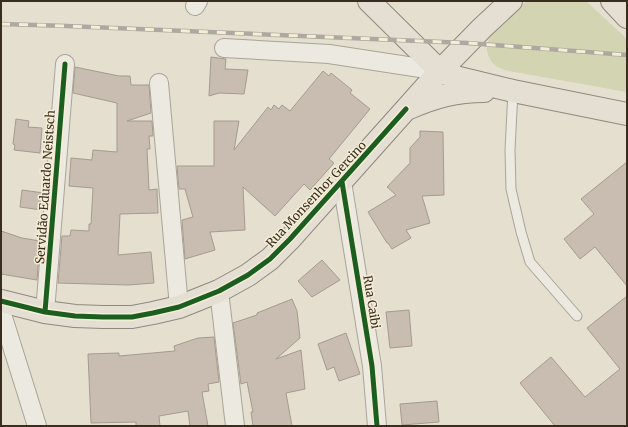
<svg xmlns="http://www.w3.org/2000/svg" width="628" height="427" viewBox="0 0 628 427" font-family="Merriweather,serif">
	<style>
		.green { fill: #d2d4b2 }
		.building { fill: #c8bdb0; stroke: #a59b8e }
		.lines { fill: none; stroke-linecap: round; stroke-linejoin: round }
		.lane-casing { stroke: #aaa497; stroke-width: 11 }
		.street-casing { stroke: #aaa497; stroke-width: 20 }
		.primary-casing { stroke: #8f897e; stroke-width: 24 }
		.lane { stroke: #ece9e0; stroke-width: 9 }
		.street { stroke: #ece9e0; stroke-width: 18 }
		.primary { stroke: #e4dfd2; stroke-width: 22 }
		.rail-casing { stroke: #ada9a0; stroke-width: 4.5 }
		.rail { stroke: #f5edd6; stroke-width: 3; stroke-dasharray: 9; stroke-linecap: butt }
		.cycleway-casing { stroke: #f5edd6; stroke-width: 8 }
		.cycleway { stroke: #1b5e20; stroke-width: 5 }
		.labels { text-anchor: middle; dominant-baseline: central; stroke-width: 3; stroke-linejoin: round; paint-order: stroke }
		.street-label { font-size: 12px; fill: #392d20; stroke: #f5edd6 }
	</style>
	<rect width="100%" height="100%" fill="#e4dfcf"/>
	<path class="green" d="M527,1H586L627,39V92L509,71C500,69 493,66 489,57C487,52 486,47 488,42C491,30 517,10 527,1Z"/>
	<path class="building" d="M211,57L226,59L225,69L248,70L244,94L219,93L209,96Z
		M75,67L119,76H130L131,85H149L151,113L127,121H152L153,136H149L150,149H147L149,190L157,189L158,213L120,214L118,255L151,252L154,283L128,285L58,283L62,236H70L71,230L89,231V224H91L93,188L69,186L71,158L92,160L93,150L117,152V103L73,93Z
		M323,71L329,76L331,73L352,90L350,93L370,109L329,159L334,163L310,190L304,184L275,216L243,187L245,230L210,232L215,250L185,259L182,220L193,217L185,189H179L177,166H214V121H239L234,150L268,107L271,110L274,105L279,109L282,105L290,111Z
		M16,119L29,121L28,127L42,128L40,153L14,150L15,145L13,144Z
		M420,131L443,132L444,195L422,196L430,223L406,230L411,238L392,249L388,243H387L368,212L396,195L387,187L410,163V148L420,137Z
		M627,162V286L595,247L580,259L564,239L594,214L581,199Z
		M22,190L44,193L42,210L20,207Z
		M1,231L22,238L40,241L37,280L1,274Z
		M322,260L340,280L312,297L298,281Z
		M627,296V426H555L520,383L551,357L585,397L620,369L587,328Z
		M292,299L297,311L300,338L276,359L301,350L305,389L286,393L292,426H253L251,412H253L247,382L241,384L233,323L257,315V313Z
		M409,310L412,346L390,348L386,312Z
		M346,333L360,374L339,381L334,367L327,370L318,344Z
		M214,337L219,382L208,384L209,391L202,392L208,426H190L188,411L159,416L160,426H136V422L91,423L88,354L119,353V356L175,351L174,346L198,338Z
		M437,401L439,422L402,425L400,404Z"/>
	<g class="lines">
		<g class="lane-casing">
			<path id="lane" d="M513,91L510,150L511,189L521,232L530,262L577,316"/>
		</g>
		<g class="street-casing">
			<path id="street" d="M195,6L198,1
				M224,48L329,54L440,71
				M159,83L179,307
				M342,182L372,366L377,426
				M219,291L235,426
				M1,311L37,426
				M45,312L65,64"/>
		</g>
		<g class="primary-casing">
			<path id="primary" d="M369,1L440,71L455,77L513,91L627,114
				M612,1L627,17
				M409,108C435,97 456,91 484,91
				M1,301L45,312L75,316L103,317H132L153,313L179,307L219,291L248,275L270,259L290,239L440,71L482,28L511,1"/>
		</g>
		<use href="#lane" class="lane"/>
		<use href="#street" class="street"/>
		<use href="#primary" class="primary"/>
		<g class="rail-casing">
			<path id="rail" d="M1,24L67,26L467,43L627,55"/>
		</g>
		<use href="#rail" class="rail"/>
		<g class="cycleway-casing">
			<path id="cycleway" d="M342,182L372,366L377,426
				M1,301L45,312L75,316L103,317H132L153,313L179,307L219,291L248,275L270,259L290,239L406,109
				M45,312L65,64"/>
		</g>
		<use href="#cycleway" class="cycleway"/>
	</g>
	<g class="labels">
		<g class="street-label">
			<text transform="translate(45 187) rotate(-86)">Servidão Eduardo Neistsch</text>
			<text transform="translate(316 194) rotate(-47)">Rua Monsenhor Gercino</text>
			<text transform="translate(372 302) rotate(81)">Rua Caibi</text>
		</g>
	</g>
	<rect width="628" height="427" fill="none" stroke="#392d20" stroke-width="4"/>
</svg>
